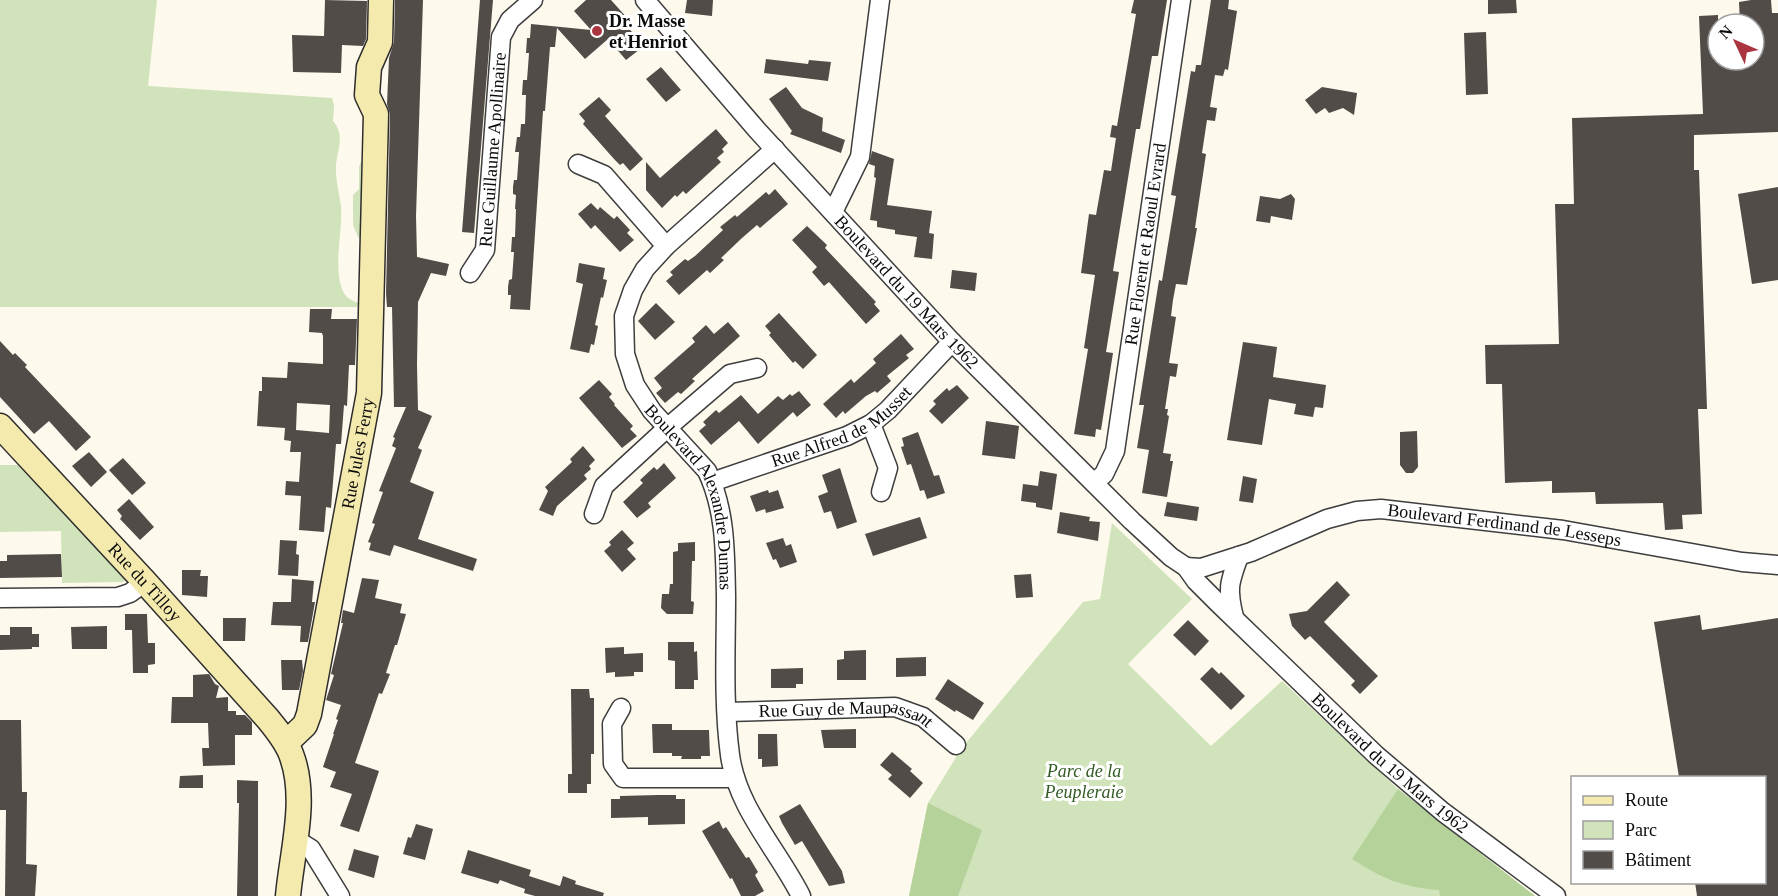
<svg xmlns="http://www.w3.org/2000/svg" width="1778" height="896" viewBox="0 0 1778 896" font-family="Georgia,serif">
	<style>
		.green { fill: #d1e3ba }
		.forest { fill: #b6d29b }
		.building { fill: #524c49; fill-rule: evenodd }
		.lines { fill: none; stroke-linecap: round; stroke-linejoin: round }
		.street-casing { stroke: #3e3e3e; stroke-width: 21 }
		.secondary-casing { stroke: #2d2d2d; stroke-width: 27 }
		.street { stroke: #fff; stroke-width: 18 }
		.secondary { stroke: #f5eaae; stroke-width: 24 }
		.poi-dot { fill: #aa343f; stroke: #fff; stroke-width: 2 }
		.labels { text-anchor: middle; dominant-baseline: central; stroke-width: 6; stroke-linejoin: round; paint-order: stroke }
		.poi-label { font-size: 18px; font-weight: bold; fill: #0b0b0b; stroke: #fff; text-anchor: start }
		.street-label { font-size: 18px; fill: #0b0b0b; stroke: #fff }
		.park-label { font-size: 18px; font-style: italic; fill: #325b24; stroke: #fff }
	</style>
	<rect width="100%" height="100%" fill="#fdf9ec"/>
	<path class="green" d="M0,0H157L148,86L332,98L334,105L333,121C345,135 338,148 336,164C335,178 339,192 341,206C343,231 333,265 342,289C345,297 351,301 359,303V307H0Z
		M366,157L362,239L358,237L353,225V195L359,189V167L362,158Z
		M0,465H27L132,577L122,582L62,583L61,531L0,532Z
		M1112,523L1192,599L1128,664L1211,746L1282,681L1398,789L1535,896H909L928,803L961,749L1083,602L1100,599Z"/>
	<path class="forest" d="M1398,789L1517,882L1535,896H1440L1439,890C1402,887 1383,879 1352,859Z
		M928,803L982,830L958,896H909Z"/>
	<path class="building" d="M325,0L367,1L366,39L363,46L342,45L341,73L293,72L292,35L324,36Z
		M395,0H423L416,216L417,257L449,264L446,276L431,273L418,302L417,365L418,410L432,416L418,448L422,450L410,482L434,492L418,539L477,559L473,571L394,545L390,556L369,550L371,543L368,542L375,524L372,523L383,492L379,491L396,448L392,446L395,438L393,437L406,407H394L392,307H387L386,294L390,114L387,104L389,58L394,42Z
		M480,0H493L474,233L462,232Z
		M586,0H611L629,20L625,24L644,46L626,60L608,39L585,59L557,28L555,47H550L545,111H543L530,310L510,309L511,295H508V287L509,280L512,279L514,252H511L512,237H515L516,209H515L516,195L513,194V187L514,180H517L519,152H515L517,137H520L521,124H525L526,95H522L523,80H527L528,67L529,53H526L527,38H530L531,24L591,30L574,11Z
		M687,0H713L712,16L685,13Z
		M1134,0H1167L1158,56H1152L1140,129H1136L1113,271L1119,272L1106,352L1113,353L1101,430L1096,429L1095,437L1074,434L1088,349L1084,348L1095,275L1081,273L1089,214L1096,215L1104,170L1111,171L1116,138L1110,137L1112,125L1117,126L1136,14L1131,13Z
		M1211,0H1229L1228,9L1237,11L1228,70L1225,69L1223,76L1215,75L1210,107L1217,108L1215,121L1207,120L1202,153L1206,154L1195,228H1197L1187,285L1176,284L1173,300L1171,316L1176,317L1169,363L1178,364L1176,377L1170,376L1165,409H1168L1167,415L1169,416L1163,453L1171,454L1170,461H1173L1167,497L1142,493L1149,450L1137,448L1144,405H1139L1159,280L1162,281L1176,196L1171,195L1191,71L1195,72L1196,65H1201Z
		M1488,0H1516L1517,13L1488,14Z
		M1751,0H1771L1772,13H1778V132L1694,135V170H1699L1707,409H1698L1702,514L1682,515L1683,529L1665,530L1663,503L1596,504L1595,492L1552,493V481L1505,483L1502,384H1486L1485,345L1559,344L1555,204H1574L1572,118L1703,114L1699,16L1718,15V60H1754V24H1740L1739,2Z
		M1486,32L1488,94L1466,95L1464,33Z
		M766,59L808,64L809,60L831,62L828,81L764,73Z
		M661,67L681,90L666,102L646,79Z
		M786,87L802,108L823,118L822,131L845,140L841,153L790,134L792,131L769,99Z
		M1322,87L1357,93L1354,115L1343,108L1329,113L1325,108L1316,114L1305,100Z
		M599,97L611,110L605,116L643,159L630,171L623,163L620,165L614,159L583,124L585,121L579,114Z
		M716,129L728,143L722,149L724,152L717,158L721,162L686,194L683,191L677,197L675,195L662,208L646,190V162L660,178Z
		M872,151L894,159L887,205L932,211L929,233L934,234L932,259L914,257L917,237L895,234V230L877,227V221L870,220L876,178L874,177L875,166L869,164Z
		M1778,187V280L1752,284L1738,194Z
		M775,189L788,204L760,228L757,225L742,238L721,258L724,260L710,273L707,270L679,295L666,281L673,275L670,272L685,259L688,261L695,256L723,230L720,227L735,215L737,217L766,192L769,195Z
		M1291,194L1295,199L1292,220L1271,216L1270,223L1256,221L1260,196L1280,199Z
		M591,203L598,210L600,207L614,219L617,216L630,230L627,233L634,240L620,252L595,225L591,229L578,214Z
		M807,226L827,245L825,248L876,302L874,304L880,311L866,324L829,282L824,286L812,272L817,267L792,240Z
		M579,263L605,268L603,279L607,280L603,298L601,297L595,325L598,326L594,345L591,344L589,353L570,349L583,284L576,282Z
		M952,270L977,273L975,291L950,288Z
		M656,303L675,322L655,340L638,321Z
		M310,309H332L331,319H357L355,365H349L347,406L344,405L341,444H336L331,508L326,507L324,532L299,530L301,496L285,495L286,481L299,482L301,452H290L291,441L284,440L285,428L257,426L259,391H262V377L287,378L288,362L323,364V336L322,333L309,332ZM297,403L330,405L329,433L296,430Z
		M779,313L817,355L803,369L795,361L793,363L769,335L771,333L765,326Z
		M728,322L740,336L692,379L695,381L681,394L678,392L665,403L656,393L662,388L654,378L695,342L692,338L706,325L714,334Z
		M901,334L914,349L906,355L909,358L887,376L891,381L877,393L875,391L866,396L845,414L843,411L836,418L823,404L851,379L854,383L876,363L873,359Z
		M0,341L13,355L15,353L27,365L25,367L91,437L76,451L49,421L34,434L0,397Z
		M1243,342L1277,347L1273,377L1326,385L1323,408L1315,407L1313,417L1294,414L1296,404L1269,399L1262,445L1227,440Z
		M599,380L612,394L609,397L615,404L614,405L633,426L630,429L637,436L622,448L579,398Z
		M957,385L969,398L942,424L929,411L936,404L933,401L947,388L949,391Z
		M799,391L811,405L797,417L793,412L758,444L739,421L711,445L699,431L706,425L703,422L716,410L719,413L741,395L758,414L778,396L783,400L790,394L792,396Z
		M986,421L1019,426L1015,459L982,455Z
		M1417,431L1418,467L1413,473H1406L1400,465V432Z
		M918,432L934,476L939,475L945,493L927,499L924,490L920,491L911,464L907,465L901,447L904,446L902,438Z
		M583,446L595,460L589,466L591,469L584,475L587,479L557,506L553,516L539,510L548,491L545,487L572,462L570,459Z
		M89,452L107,472L91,487L72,466Z
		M123,458L146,483L132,495L109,470Z
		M664,463L676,478L648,503L651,507L637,518L623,502L643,483L640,480L654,467L657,470Z
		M840,468L857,522L837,529L831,511L824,513L818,496L828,492L822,475Z
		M1040,471L1057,474L1052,510L1036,507V503L1021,501L1023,484L1038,486Z
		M1243,476L1257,479L1253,503L1239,501Z
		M768,490L769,493L778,490L784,508L766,513L765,509L756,512L750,496Z
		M129,499L154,527L140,540L120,519L122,516L117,510Z
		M1167,502L1199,507L1197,521L1164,516Z
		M1060,512L1090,517L1089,521L1100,522L1098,541L1057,533Z
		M920,517L927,538L873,556L865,534Z
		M622,530L634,543L627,549L636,559L622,572L604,551L611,545L609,542Z
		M783,538L786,546L791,544L797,562L780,568L776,559L773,560L766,543Z
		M280,540L297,541L296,554L299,555L298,576L278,575Z
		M695,542V561H692L691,601L694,602L693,614H667L661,608L662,594H669L670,584H673V552L678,551V543Z
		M61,554L62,577L0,578V561H7V555Z
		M182,570H201L200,576H208L207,597L182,595Z
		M1031,574L1033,597L1016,598L1014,575Z
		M362,578L379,580L375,598L402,604L400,613L406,614L397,645H395L386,673L390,674L382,694L379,693L355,763L379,771L359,832L340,826L352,794L330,787L336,772L323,767L334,734H333L338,720L336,719L341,705L326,700L334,675L331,674L343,623H341L343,610L354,613Z
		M292,579L314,581L312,602H315L308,642H300L301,626L271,625L273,602H291Z
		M1337,581L1350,595L1324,622L1378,676L1360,694L1351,685L1355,681L1310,636L1305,640L1292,626L1289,614L1307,611Z
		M125,614H147L148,643H155V664L148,665V673H133L132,630H125Z
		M1700,615L1702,630L1778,618V896H1697L1695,882H1764V777H1679L1654,622Z
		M223,618H246L245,641H223Z
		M1188,620L1209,641L1195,656L1173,635Z
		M107,626V649H72L71,627Z
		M10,627H32V634H39V647H32V649L0,650V635H10Z
		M668,642H694V652L697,651L698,680H694V689H675V661L668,660Z
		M624,647V654L643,653V672H634V676L615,677V672L606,673L605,648Z
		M866,650V680H837V660L844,659V651Z
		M926,657V676L896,677V658Z
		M281,660H302L303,671L299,690H282Z
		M1212,667L1219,674L1221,672L1245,696L1231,710L1200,679Z
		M803,668V684H796V688H771V669Z
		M209,674L215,684L219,686L216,698L228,697V711H236V715H245L252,722V735H235V765L203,766L202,748H209L208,723H171L172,697H193V675Z
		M948,679L984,703L973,720L956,710L955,712L935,699Z
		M571,689H589L590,698H594V754H591V784H587V793H568V774H572Z
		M0,720H21L22,792H27L26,864L37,865L35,896H5L6,810H0Z
		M652,724H672V730H709L710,756H701V759H681L682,756H672V753H653Z
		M856,729V748H824L821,730Z
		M758,734H777L778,766L762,767V759H758Z
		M892,752L912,769L910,771L923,783L910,798L888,779L892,775L880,765Z
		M203,775V788H179L180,776Z
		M237,780L258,781V896H237L239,803H237Z
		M658,795H676V799H685V824L648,825V817L611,818V799H620V796Z
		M800,804L842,871L845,883L829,886L802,841L795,845L782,823L779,816Z
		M719,821L723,829L726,827L746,858L749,857L758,872L755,875L764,891L755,896H741L732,878L730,879L702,831Z
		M416,824L433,829L425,860L403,854L408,837L411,838Z
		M354,849L379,856L374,878L348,870Z
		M468,850L531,870L529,876L560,886L563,876L576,881L575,884L604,893L603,896H535L524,893L525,889L500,880L498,884L461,873Z"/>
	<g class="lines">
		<g class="street-casing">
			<g id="street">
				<path id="s1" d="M645,0L757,130L952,342L1132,521L1171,557L1186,567L1196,581L1218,603L1376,755L1443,812L1556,896"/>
				<path id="s2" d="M775,149L666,246L645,269L633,290L624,316L625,354L635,385L652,411L707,471C726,511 725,553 726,596C726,648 723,703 730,755C737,808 778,850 801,896"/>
				<path d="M578,164L604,175L666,246"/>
				<path d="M833,212L860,157L880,0"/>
				<path id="s3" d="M470,273L485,250L501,37L510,20L533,0"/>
				<path d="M871,424L888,468L881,492"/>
				<path id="s4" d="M712,482L847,436L871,424L888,410L952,342"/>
				<path id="s5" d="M1094,483L1104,474L1115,451L1181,0"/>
				<path d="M594,514L604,486L667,428L730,374L757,368"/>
				<path id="s6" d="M1186,567L1201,568L1251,552L1327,519L1357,511L1381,509L1563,530L1742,562L1778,565"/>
				<path d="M0,598L118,597L130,593L145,582"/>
				<path d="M1234,617C1227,589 1229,583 1239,556"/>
				<path d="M621,708L612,724L613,764L623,778H735"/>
				<path id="s7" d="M727,712L895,707L923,717L956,745"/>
				<path d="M295,839L311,849L340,896"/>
			</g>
		</g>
		<g class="secondary-casing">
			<g id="secondary">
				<path id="s8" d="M0,426L145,582L268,719C277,730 286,741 291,754C308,798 292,851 288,896"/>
				<path id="s9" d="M286,743L305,725L309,714L369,393L376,114L367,95L369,67L380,42L381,0"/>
			</g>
		</g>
		<use href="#street" class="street"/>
		<use href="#secondary" class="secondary"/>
	</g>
	<circle class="poi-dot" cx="597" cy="31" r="6"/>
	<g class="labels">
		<g class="poi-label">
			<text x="609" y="21">Dr. Masse<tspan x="609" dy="21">et Henriot</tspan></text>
		</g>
		<g class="street-label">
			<text stroke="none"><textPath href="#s3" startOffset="128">Rue Guillaume Apollinaire</textPath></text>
			<text stroke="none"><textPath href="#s5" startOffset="248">Rue Florent et Raoul Evrard</textPath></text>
			<text stroke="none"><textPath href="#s1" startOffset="392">Boulevard du 19 Mars 1962</textPath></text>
			<text stroke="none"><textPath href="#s4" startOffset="142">Rue Alfred de Musset</textPath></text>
			<text stroke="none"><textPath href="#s9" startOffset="303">Rue Jules Ferry</textPath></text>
			<text stroke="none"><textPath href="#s2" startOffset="429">Boulevard Alexandre Dumas</textPath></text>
			<text stroke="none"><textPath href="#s6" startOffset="330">Boulevard Ferdinand de Lesseps</textPath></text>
			<text stroke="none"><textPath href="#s8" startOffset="213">Rue du Tilloy</textPath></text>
			<text stroke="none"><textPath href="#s7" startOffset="120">Rue Guy de Maupassant</textPath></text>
			<text stroke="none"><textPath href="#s1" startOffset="1068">Boulevard du 19 Mars 1962</textPath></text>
		</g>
		<g class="park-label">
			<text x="1084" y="771">Parc de la<tspan x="1084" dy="21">Peupleraie</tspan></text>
		</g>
	</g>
	<rect x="1571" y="776" width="195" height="108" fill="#ffffff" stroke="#9d9d9d" stroke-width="1.5"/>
	<rect x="1583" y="796" width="30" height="9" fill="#f5eaae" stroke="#9d9d9d" stroke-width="1.5"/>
	<text x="1625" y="806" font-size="18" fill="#0b0b0b">Route</text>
	<rect x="1583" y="821" width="30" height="18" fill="#d1e3ba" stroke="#9d9d9d" stroke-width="1.5"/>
	<text x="1625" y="836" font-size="18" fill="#0b0b0b">Parc</text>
	<rect x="1583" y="851" width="30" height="18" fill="#524c49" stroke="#9d9d9d" stroke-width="1.5"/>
	<text x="1625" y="866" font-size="18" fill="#0b0b0b">Bâtiment</text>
	<g transform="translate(1736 42) rotate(314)"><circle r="28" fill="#ffffff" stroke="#9d9d9d" stroke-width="1.5"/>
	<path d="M0-4.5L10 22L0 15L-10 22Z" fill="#aa343f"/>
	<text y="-9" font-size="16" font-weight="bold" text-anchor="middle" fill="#0b0b0b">N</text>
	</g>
</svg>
